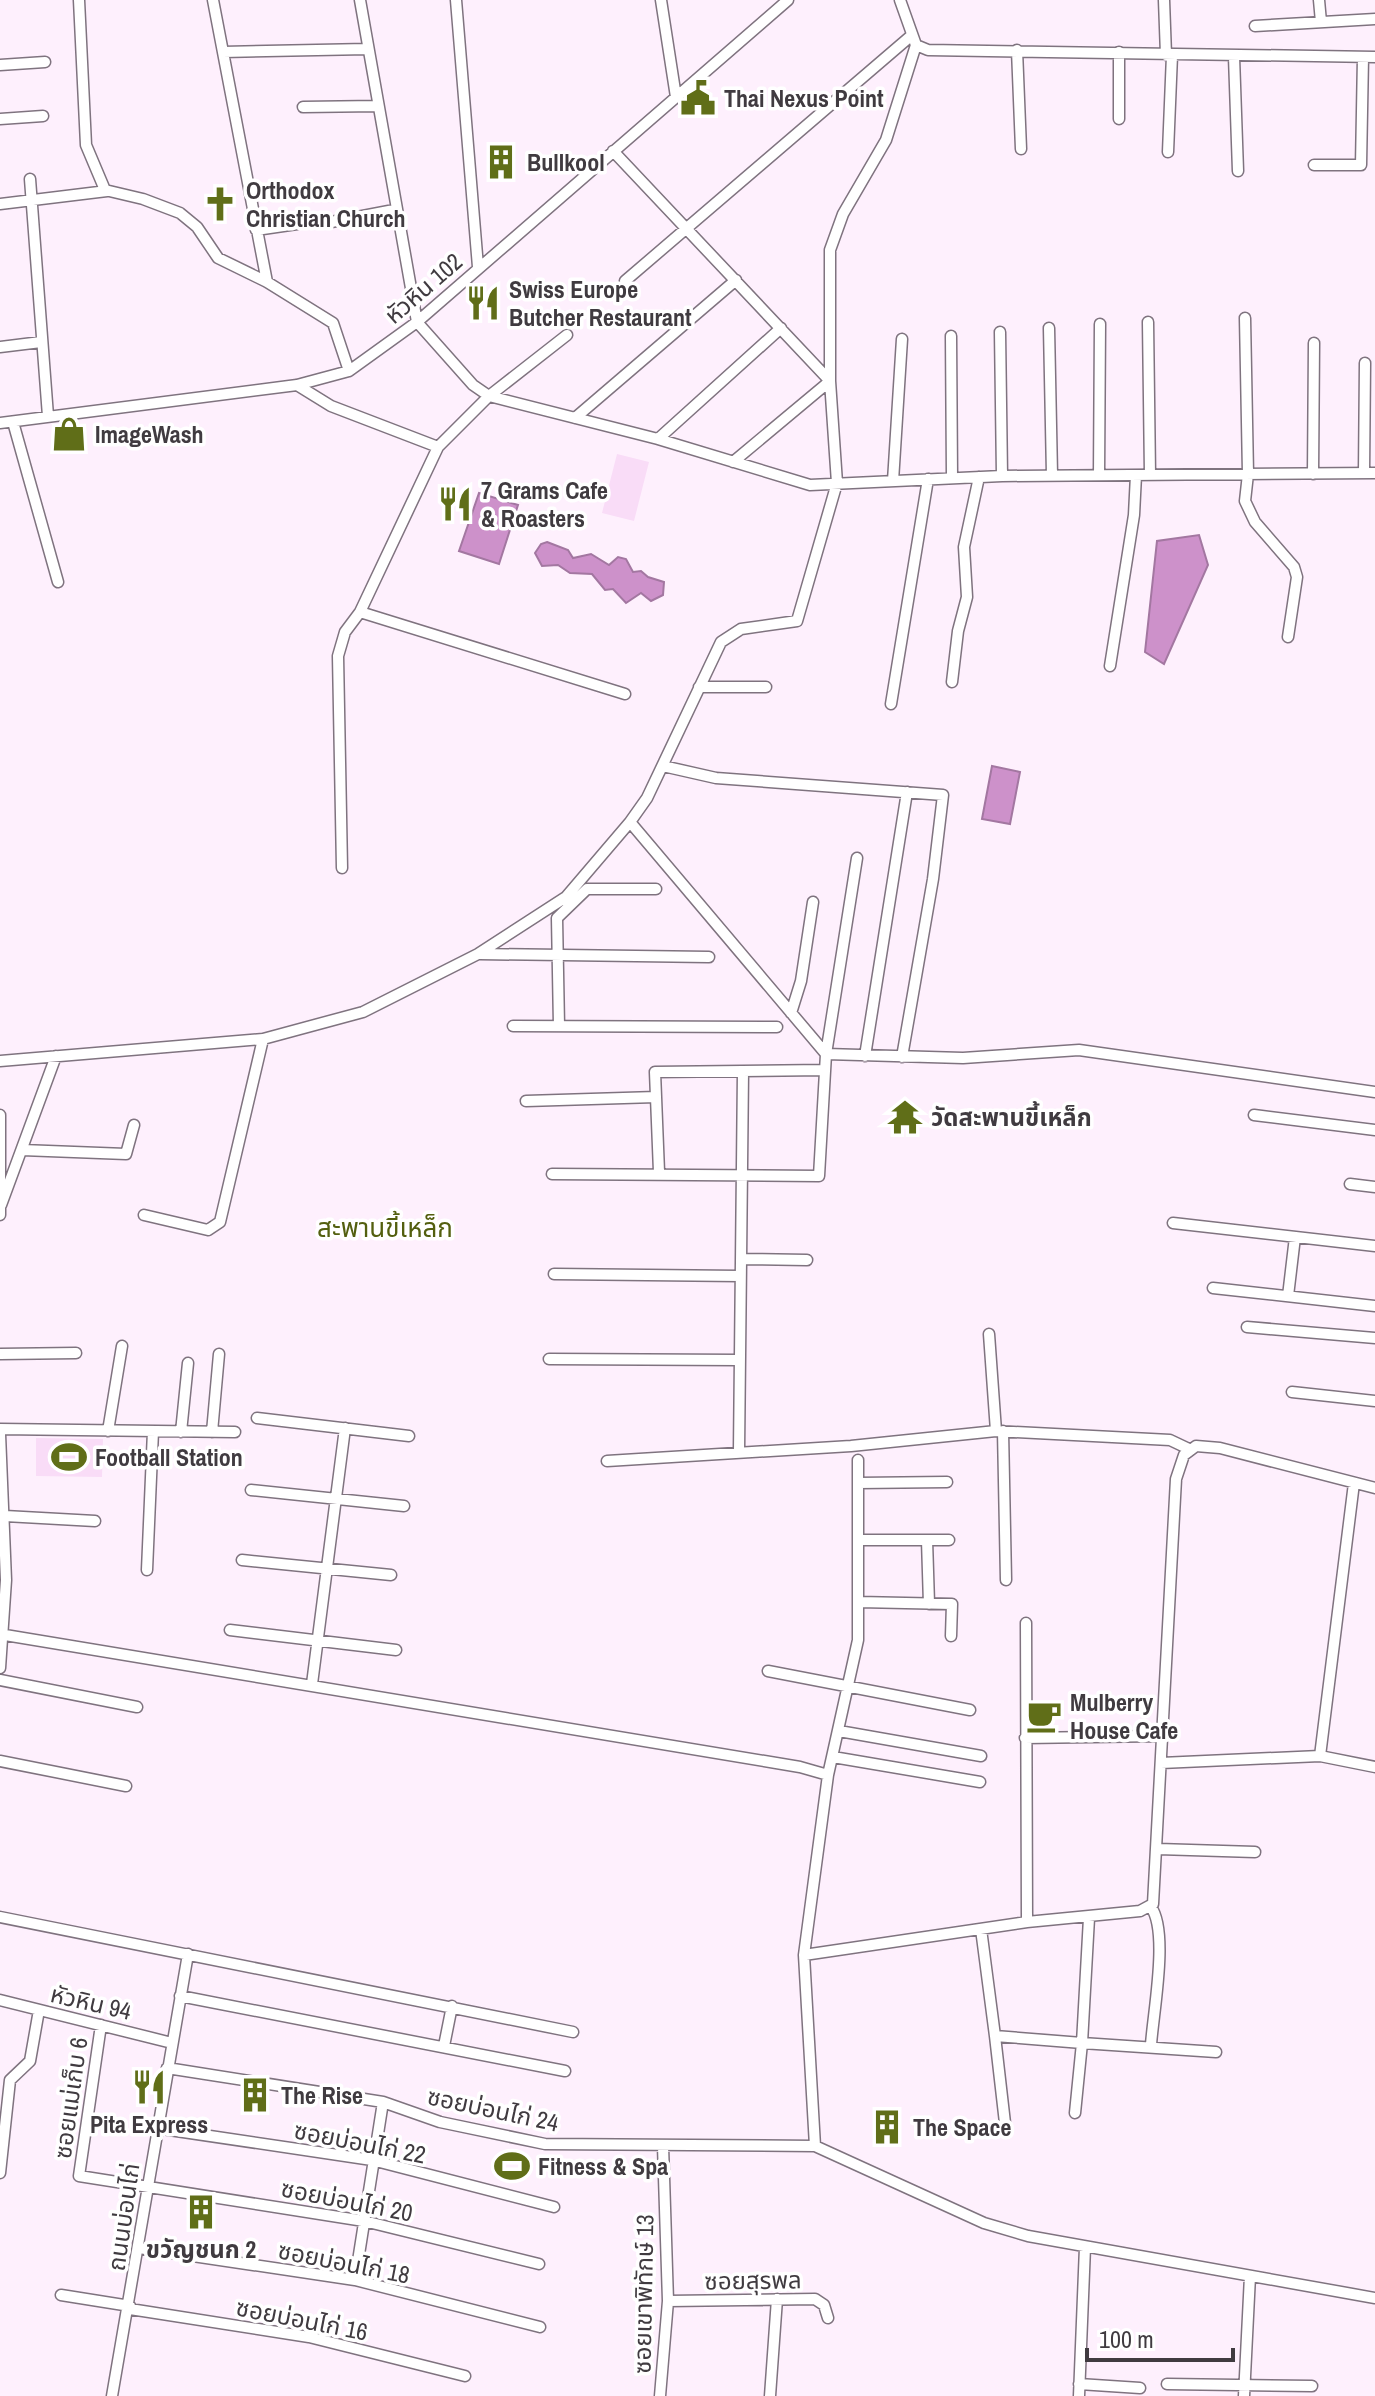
<svg xmlns="http://www.w3.org/2000/svg" width="1375" height="2396" viewBox="0 0 1375 2396" font-family="'Archivo Narrow','Noto Sans Thai',sans-serif">
	<style>
		.green { fill: #f9dcf7 }
		.water { fill: #cd91ca; stroke: #a377a1; stroke-width: 2 }
		.lines { fill: none; stroke-linecap: round; stroke-linejoin: round }
		.minor-casing { stroke: #7f737f; stroke-width: 13 }
		.minor { stroke: #fff; stroke-width: 10 }
		.labels { text-anchor: middle; dominant-baseline: central; stroke-width: 7; stroke-linejoin: round; paint-order: stroke }
		.poi-label { font-size: 24px; font-weight: bold; fill: #403b40; stroke: #fff; text-anchor: start }
		.street-label { font-size: 24px; fill: #403b40; stroke: #fff }
		.neighbourhood-label { font-size: 26px; fill: #535f0f; stroke: #fff }
	</style>
	<rect width="100%" height="100%" fill="#fef0fd"/>
	<path class="green" d="M617,454L649,462L634,521L602,513Z
		M36,1438L103,1439L102,1477L36,1476Z"/>
	<path class="water" d="M479,493L518,505L499,564L459,551Z
		M1199,535L1208,565L1164,664L1145,652L1157,541Z
		M547,542L568,550L573,558L591,554L609,565L618,557L626,559L633,572L641,571L648,577L664,582L663,595L651,601L641,593L626,603L613,589L605,590L592,574L570,573L558,565L542,566L535,553L541,544Z
		M992,766L1020,772L1010,824L982,819Z"/>
	<g class="lines">
		<g class="minor-casing">
			<path id="minor" d="M79,0L86,145L105,190L143,199L180,213L197,227L218,258L267,282L333,323L349,371
				M213,0L267,282
				M360,0L417,322L473,385L489,396L658,439L810,485L1002,476L1375,473
				M456,0L478,267
				M661,0L676,97
				M900,0L916,45L928,50L1375,57
				M1164,0L1166,55
				M1319,0L1321,22
				M1255,26L1375,19
				M916,45L886,140L843,214L830,250V381L837,483L797,621L741,629L721,642L647,798L630,822L826,1054L963,1058L1079,1050L1375,1092
				M1017,50L1021,149
				M223,52L367,49
				M1119,52V119
				M1234,57L1238,171
				M0,65L45,62
				M303,107L377,106
				M0,119L43,116
				M613,151L830,381
				M1168,152L1172,55
				M1314,165H1361L1363,57
				M30,179L48,416
				M0,204L107,191
				M326,223L394,210
				M256,230L297,224
				M625,281L912,35
				M1245,318L1248,474L1245,501L1255,522L1294,567L1297,577L1288,637
				M1148,322L1150,475
				M1049,328L1052,475
				M1000,332L1002,476
				M567,335L489,396L438,447L360,612L625,694
				M951,336L952,477
				M0,347L41,342
				M297,385L331,406L438,447
				M575,418L736,280
				M13,422L58,582
				M0,423L297,385L349,371L417,322L788,0
				M658,439L781,328
				M733,462L830,381
				M1364,473L1365,363
				M1313,474L1314,343
				M1099,475L1100,324
				M893,481L902,339
				M1110,666L1134,515L1136,475
				M952,682L958,631L967,597L964,547L979,477
				M699,687H766
				M891,704L928,479
				M663,766L716,778L943,795L933,879L902,1057
				M342,868L338,656L345,632L360,612
				M480,954L709,957
				M791,1013L801,981L813,902
				M513,1026L777,1027
				M559,1026L557,918L587,889H656
				M865,1056L907,792
				M0,1061L263,1039L363,1012L478,954L566,897L630,822
				M526,1101L656,1097
				M0,1115V1215
				M1254,1115L1375,1130
				M22,1150L126,1154L134,1125
				M659,1172L655,1072L825,1070
				M552,1174L819,1176L826,1054L857,858
				M1350,1184L1375,1187
				M1,1205L56,1056
				M144,1215L208,1230L220,1222L263,1039
				M1173,1223L1375,1246
				M741,1259L807,1260
				M554,1274L740,1276
				M1213,1288L1375,1306
				M1288,1296L1295,1237
				M1247,1327L1375,1338
				M989,1334L996,1431
				M0,1354L76,1353
				M549,1359L739,1360
				M1292,1392L1375,1401
				M257,1418L409,1436
				M0,1429L235,1432
				M108,1431L122,1346
				M1003,1431L1006,1580
				M181,1432L188,1363
				M212,1432L219,1354
				M0,1434L6,1580L0,1668
				M739,1451L743,1071
				M858,1460V1483
				M607,1461L851,1446L996,1431L1170,1440L1189,1449
				M251,1490L404,1506
				M5,1516L95,1521
				M858,1540H949
				M927,1540L929,1604
				M242,1560L391,1575
				M147,1570L153,1431
				M859,1602L952,1604L951,1636
				M1026,1623L1027,1922
				M230,1630L396,1650
				M5,1635L800,1767L828,1775
				M768,1671L970,1710
				M0,1680L137,1707
				M312,1684L345,1428
				M839,1731L981,1756
				M1025,1738L1160,1736
				M1320,1756L1354,1483
				M833,1757L980,1782
				M0,1761L126,1786
				M1161,1763L1320,1756L1375,1767
				M1158,1849L1255,1852
				M1151,1907C1169,1932 1153,2013 1151,2045
				M0,1917L573,2032
				M981,1929L995,2036L1082,2043L1089,1918
				M804,1955L828,1775L858,1640V1483L947,1482
				M180,1996L565,2071
				M0,2000L172,2043
				M101,2025L79,2176L364,2221L539,2264
				M995,2036L1005,2123
				M444,2046L452,2006
				M167,2068L383,2102L440,2122L545,2144L815,2146L984,2223L1028,2236L1375,2298
				M1075,2113L1082,2043L1216,2052
				M156,2128L372,2160L554,2207
				M815,2146L804,1955L1027,1922L1140,1911L1153,1904L1176,1479L1184,1455L1196,1446L1220,1448L1375,1488
				M0,2173L10,2080L30,2061L39,2010
				M139,2248L355,2280L540,2327
				M355,2280L383,2102
				M61,2295L130,2306
				M668,2301L815,2299L824,2305L828,2318
				M130,2309L309,2337L465,2376
				M1079,2384L1140,2388
				M1167,2384L1312,2386
				M112,2396L188,1954
				M660,2396L668,2301L663,2146
				M770,2396L777,2299
				M1079,2396L1085,2247
				M1244,2396L1250,2276"/>
		</g>
		<use href="#minor" class="minor"/>
	</g>
	<defs>
		<g id="civic-bare" transform="scale(2.76)"><path d="M-.6-6.5H3V-4.5H.6V-3L4-1V1h2V6H-6V1h2V-1L-.6-3ZM-1.2 2.5V6h2.4V2.5Z" fill="#606e18" stroke="#fff" stroke-width="2.5" paint-order="stroke"/></g>
		<g id="building-bare" transform="scale(2.76)"><path d="M-4-6H4V6H1V3H-1V6H-4ZM-2.5-4.3h1.7v1.8h-1.7ZM.8-4.3h1.7v1.8H.8ZM-2.5-1h1.7V.8h-1.7ZM.8-1h1.7V.8H.8Z" fill="#606e18" stroke="#fff" stroke-width="2.5" paint-order="stroke"/></g>
		<g id="church-bare" transform="scale(2.76)"><path d="M-1.2-6h2.4v3.5h3.3v2.4h-3.3V6h-2.4V-.1h-3.3v-2.4h3.3Z" fill="#606e18" stroke="#fff" stroke-width="2.5" paint-order="stroke"/></g>
		<g id="restaurant-bare" transform="scale(2.76)"><path d="M-5-6h1v4h1v-4h1v4h1v-4h1v5L-1.5 .5V6h-2V.5L-5-1ZM5-6V6H3V1.5H1.5Q1.5-4 5-6Z" fill="#606e18" stroke="#fff" stroke-width="2.5" paint-order="stroke"/></g>
		<g id="shop-bare" transform="scale(2.76)"><path d="M-5-2.5h2.3a2.7 3.5 0 0 1 5.4 0H5L5.5 6h-11ZM-1.5-2.5h3a1.5 2.3 0 0 0-3 0Z" fill="#606e18" stroke="#fff" stroke-width="2.5" paint-order="stroke"/></g>
		<g id="temple-bare" transform="scale(2.76)"><path d="M0-6L5-2H3V0L6.5 2.5H4V6H1.5V3h-3V6H-4V2.5H-6.5L-3 0V-2H-5Z" fill="#606e18" stroke="#fff" stroke-width="2.5" paint-order="stroke"/></g>
		<g id="stadium-bare" transform="scale(2.76)"><path d="M0-5a6.5 5 0 1 0 0 10a6.5 5 0 1 0 0-10ZM-3.5-1.8h7v3.6h-7Z" fill="#606e18" stroke="#fff" stroke-width="2.5" paint-order="stroke"/></g>
		<g id="cafe-bare" transform="scale(2.76)"><path d="M-5.5-4.5H6V0H3Q3 3.5 0 3.5H-2.5Q-5.5 3.5-5.5 0ZM3-3.2v2h1.7v-2ZM-6 4.5H4V6H-6Z" fill="#606e18" stroke="#fff" stroke-width="2.5" paint-order="stroke"/></g>
	</defs>
	<g fill-rule="evenodd">
		<use href="#civic-bare" x="698" y="98"/>
		<use href="#building-bare" x="501" y="162"/>
		<use href="#church-bare" x="220" y="204"/>
		<use href="#restaurant-bare" x="483" y="303"/>
		<use href="#shop-bare" x="69" y="434"/>
		<use href="#restaurant-bare" x="455" y="504"/>
		<use href="#temple-bare" x="905" y="1117"/>
		<use href="#stadium-bare" x="69" y="1457"/>
		<use href="#cafe-bare" x="1044" y="1716"/>
		<use href="#restaurant-bare" x="149" y="2087"/>
		<use href="#building-bare" x="255" y="2095"/>
		<use href="#building-bare" x="887" y="2127"/>
		<use href="#stadium-bare" x="512" y="2166"/>
		<use href="#building-bare" x="201" y="2212"/>
	</g>
	<g class="labels">
		<g class="poi-label">
			<text x="724" y="98">Thai Nexus Point</text>
			<text x="527" y="162">Bullkool</text>
			<text x="246" y="190">Orthodox<tspan x="246" dy="28">Christian Church</tspan></text>
			<text x="509" y="289">Swiss Europe<tspan x="509" dy="28">Butcher Restaurant</tspan></text>
			<text x="95" y="434">ImageWash</text>
			<text x="481" y="490">7 Grams Cafe<tspan x="481" dy="28">&amp; Roasters</tspan></text>
			<text x="931" y="1117">วัดสะพานขี้เหล็ก</text>
			<text x="95" y="1457">Football Station</text>
			<text x="1070" y="1702">Mulberry<tspan x="1070" dy="28">House Cafe</tspan></text>
			<text x="281" y="2095">The Rise</text>
			<text x="149" y="2124" text-anchor="middle">Pita Express</text>
			<text x="913" y="2127">The Space</text>
			<text x="538" y="2166">Fitness &amp; Spa</text>
			<text x="201" y="2249" text-anchor="middle">ขวัญชนก 2</text>
		</g>
		<g class="street-label">
			<text transform="translate(423 288) rotate(-41)">หัวหิน 102</text>
			<text transform="translate(91 2002) rotate(13)">หัวหิน 94</text>
			<text transform="translate(70 2098) rotate(-82)">ซอยแม่เก็บ 6</text>
			<text transform="translate(493 2109) rotate(12)">ซอยบ่อนไก่ 24</text>
			<text transform="translate(360 2142) rotate(11)">ซอยบ่อนไก่ 22</text>
			<text transform="translate(347 2200) rotate(11)">ซอยบ่อนไก่ 20</text>
			<text transform="translate(123 2217) rotate(-82)">ถนนบ่อนไก่</text>
			<text transform="translate(344 2262) rotate(11)">ซอยบ่อนไก่ 18</text>
			<text transform="translate(753 2280) rotate(-1)">ซอยสุรพล</text>
			<text transform="translate(643 2294) rotate(-89)">ซอยเขาพิทักษ์ 13</text>
			<text transform="translate(302 2319) rotate(11)">ซอยบ่อนไก่ 16</text>
		</g>
		<g class="neighbourhood-label">
			<text x="385" y="1227">สะพานขี้เหล็ก</text>
		</g>
	</g>
	<path d="M1087 2348v12h146v-12" fill="none" stroke="#403b40" stroke-width="4"/>
	<text x="1099" y="2348" font-size="24" fill="#403b40" stroke="#ffffff" stroke-width="6" paint-order="stroke">100 m</text>
</svg>
